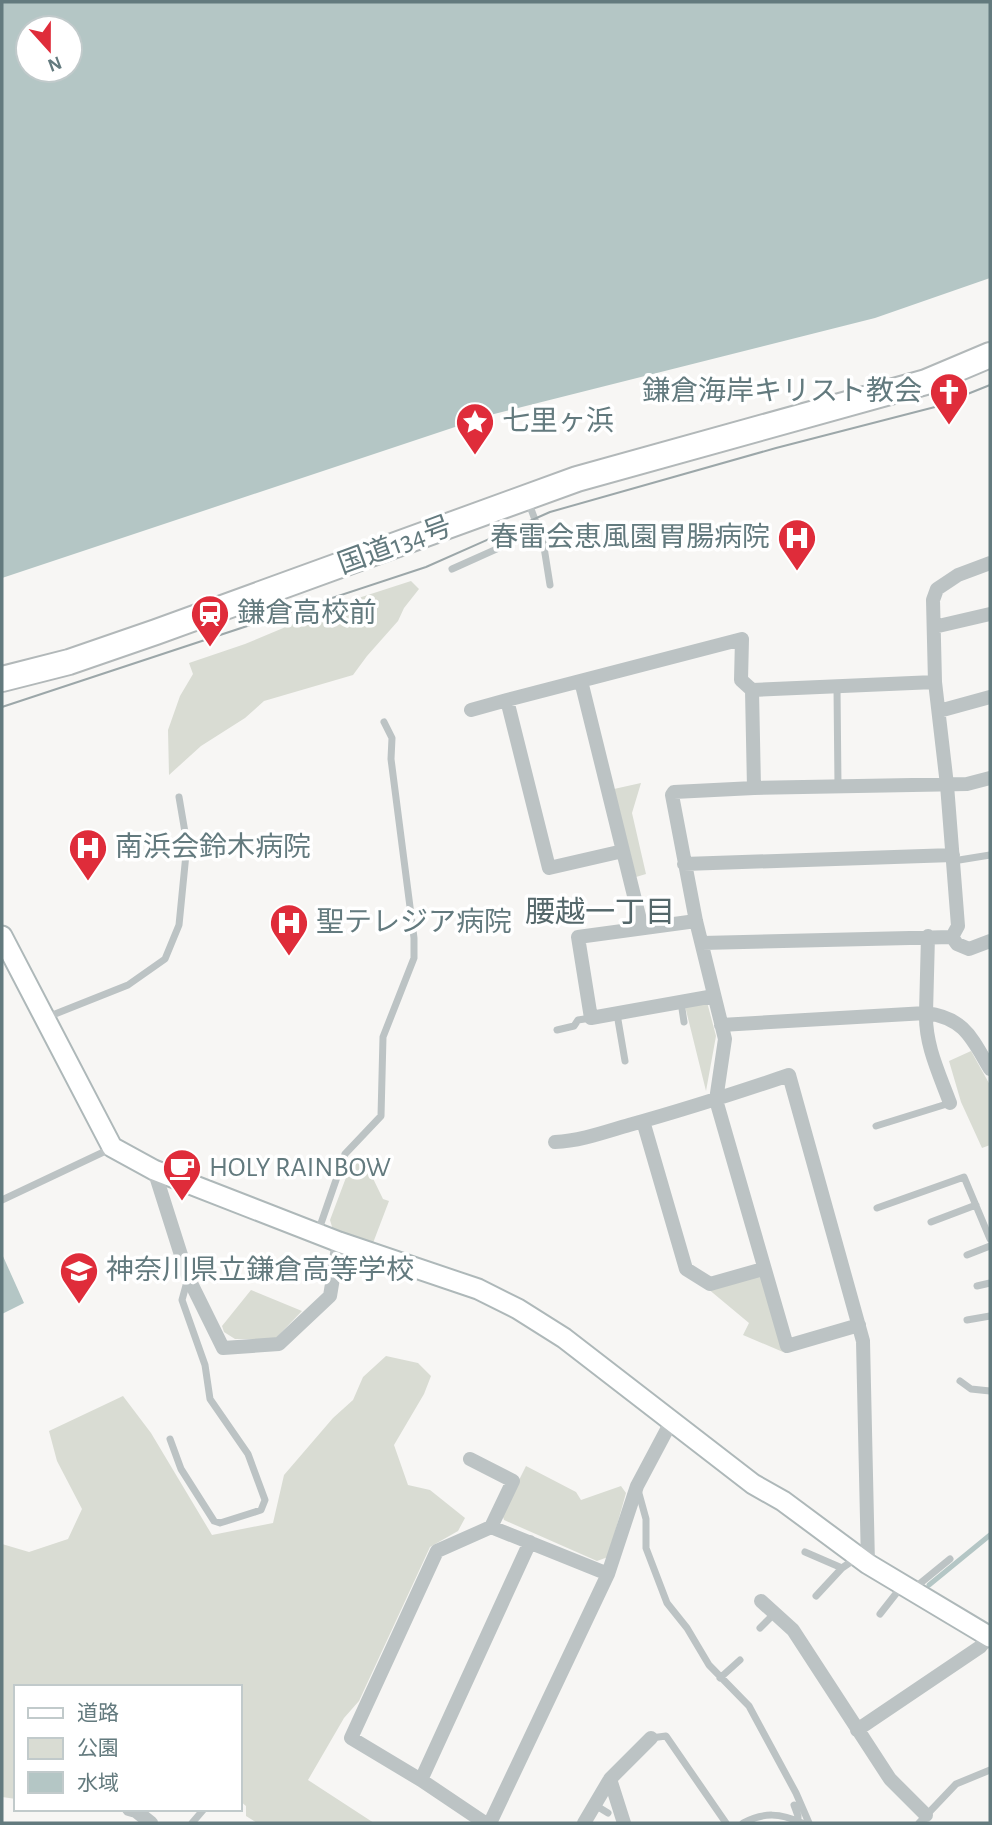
<svg xmlns="http://www.w3.org/2000/svg" width="992" height="1825" viewBox="0 0 992 1825" font-family="'Alegreya Sans','Noto Sans JP',sans-serif">
	<style>
		.green { fill: #d9dcd3 }
		.water { fill: #b4c6c5; fill-rule: evenodd }
		.lines { fill: none; stroke-linecap: round; stroke-linejoin: round }
		.stream { stroke: #b4c6c5; stroke-width: 5 }
		.secondary-casing { stroke: #aeb8b9; stroke-width: 23 }
		.highway-casing { stroke: #b2b8b9; stroke-width: 28 }
		.lane { stroke: #bcc3c4; stroke-width: 7 }
		.street { stroke: #bcc3c4; stroke-width: 14 }
		.secondary { stroke: #fff; stroke-width: 19 }
		.highway { stroke: #fff; stroke-width: 24 }
		.tram { stroke: #9ca7a9; stroke-width: 2 }
		.labels { text-anchor: middle; dominant-baseline: central; stroke-width: 7; stroke-linejoin: round; paint-order: stroke }
		.poi-label { font-size: 28px; fill: #637a7e; stroke: #fff; text-anchor: start }
		.street-label { font-size: 28px; fill: #637a7e; stroke: #fff }
		.neighbourhood-label { font-size: 30px; fill: #54676a; stroke: #fff }
	</style>
	<rect width="100%" height="100%" fill="#f7f6f4"/>
	<path class="green" d="M411,581L419,589L404,608L398,621L367,656L353,675L264,701L245,718L201,746L169,775L168,730L180,696L193,674L189,663L245,644L343,603Z
		M641,783L632,813L646,874L636,877L614,789Z
		M707,1002L716,1036L706,1091L685,1006Z
		M971,1051L990,1085V1145L982,1148L961,1102L949,1061Z
		M353,1159L365,1162L383,1199L389,1201L373,1243L333,1230L330,1220Z
		M753,1274L766,1279L787,1346L783,1352L743,1335L749,1323L707,1288Z
		M251,1290L302,1311L275,1339H235L224,1332L222,1326Z
		M386,1356L418,1363L431,1376L424,1394L394,1445L408,1485L430,1490L465,1518L458,1531L430,1547L359,1701L344,1718L308,1780L374,1823H257L246,1816V1806L240,1801V1687H16V1799L2,1797V1544L29,1552L68,1539L82,1509L57,1461L49,1431L123,1396L151,1433L212,1535L273,1523L284,1475L333,1418L353,1400L363,1377Z
		M526,1466L576,1492L581,1500L621,1486L626,1493L608,1557L597,1561L504,1520L502,1514Z"/>
	<path class="water" d="M2,2H990V278L875,318L494,414L2,578ZM28,28H70V70H28Z
		M2,1254L24,1303L2,1314Z"/>
	<g class="lines">
		<path class="stream" d="M929,1585L990,1535"/>
		<g class="secondary-casing">
			<path id="secondary" d="M2,936L112,1147L154,1170L339,1242L478,1289L518,1309L564,1338L753,1484L783,1501L868,1564L990,1637"/>
		</g>
		<g class="highway-casing">
			<path id="highway" d="M2,679L69,662L156,632L577,479L926,382L990,355"/>
		</g>
		<path class="lane" d="M528,501L543,541L550,585
			M452,569L539,530
			M837,688L838,786
			M953,861L990,855
			M681,1002L684,1022
			M617,1014L625,1061
			M45,1018L128,985L165,959L179,925L187,844L179,797
			M557,1030L574,1026L578,1020L591,1018
			M876,1126L950,1103
			M2,1200L112,1148
			M877,1208L964,1177L990,1239
			M931,1222L976,1205
			M318,1232L345,1154L381,1116L383,1037L414,958V938L391,759L392,738L384,722
			M967,1255L990,1246
			M977,1286L990,1283
			M967,1320L990,1316
			M960,1381L971,1389L990,1391
			M170,1439L181,1469L214,1521L220,1523L261,1510L265,1500L248,1454L210,1399L205,1365L182,1300L188,1278
			M638,1490L646,1519V1548L667,1603L687,1628L709,1665L749,1706L796,1793L809,1823
			M805,1552L842,1568
			M912,1590L950,1559
			M816,1596L842,1568L855,1559
			M880,1614L902,1586
			M760,1628L774,1614
			M720,1678L740,1660
			M651,1738L666,1736L726,1823
			M595,1805L608,1813
			M794,1805L798,1816V1821
			M192,1823L204,1809
			M743,1823C763,1812 781,1813 802,1823
			M919,1823L956,1784L990,1770"/>
		<path class="street" d="M934,627L990,614
			M581,681L642,928
			M471,710L507,700
			M939,711L990,697
			M754,788L752,690L935,682
			M623,851L549,868L507,700L742,639L741,680L752,690
			M684,864L953,855
			M696,921L578,937L591,1018L714,996
			M928,936L926,1013C965,1018 972,1039 990,1069
			M952,937L957,944L969,949L990,941
			M702,943L952,937L958,926L947,785L935,682L933,600L937,589L958,575L990,563
			M721,1025L926,1013C925,1045 939,1073 950,1103
			M643,1121L686,1269L710,1284L763,1269
			M555,1142C580,1141 605,1132 629,1125C683,1110 736,1093 789,1075L863,1341L868,1564
			M154,1170L188,1277L223,1348L279,1344L330,1296L339,1242
			M859,1325L787,1346L716,1100L725,1039L696,921L672,795L674,792L754,788L967,784L990,778
			M470,1459L513,1481L491,1527L437,1551L351,1738L421,1780L485,1823
			M491,1527L608,1574
			M761,1601L793,1630L890,1779L926,1815
			M857,1730L980,1647L989,1636
			M421,1780L530,1542
			M129,1809L136,1811L151,1823
			M490,1823L608,1574L637,1486L671,1422
			M584,1823L610,1779
			M624,1823L610,1779L651,1738"/>
		<use href="#secondary" class="secondary"/>
		<use href="#highway" class="highway"/>
		<path class="tram" d="M2,707L426,567L550,512L776,448L935,407L990,385"/>
	</g>
	<defs>
		<g id="church-pin" transform="scale(2.0125)"><path d="M0 17L-7.5 6A9.5 9.5 0 1 1 7.5 6Z" fill="#df2c3a" stroke="#fff"/><path d="M-1.2-6h2.4v3.5h3.3v2.4h-3.3V6h-2.4V-.1h-3.3v-2.4h3.3Z" fill="#fff"/></g>
		<g id="sight-pin" transform="scale(2.0125)"><path d="M0 17L-7.5 6A9.5 9.5 0 1 1 7.5 6Z" fill="#df2c3a" stroke="#fff"/><path d="M0-6L1.8-2.2L6-1.7L2.9 1.2L3.7 5.4L0 3.3L-3.7 5.4L-2.9 1.2L-6-1.7L-1.8-2.2Z" fill="#fff"/></g>
		<g id="hospital-pin" transform="scale(2.0125)"><path d="M0 17L-7.5 6A9.5 9.5 0 1 1 7.5 6Z" fill="#df2c3a" stroke="#fff"/><path d="M-5-5h3v3.5h4V-5h3V5h-3V1.5h-4V5h-3Z" fill="#fff"/></g>
		<g id="station-pin" transform="scale(2.0125)"><path d="M0 17L-7.5 6A9.5 9.5 0 1 1 7.5 6Z" fill="#df2c3a" stroke="#fff"/><path d="M-3-6H3Q5-6 5-4V2Q5 4 3 4L4.5 6H3L1.5 4h-3L-3 6H-4.5L-3 4Q-5 4-5 2V-4Q-5-6-3-6ZM-3.5-4v3h7v-3ZM-3.5 1v1.5H-2V1ZM2 1v1.5H3.5V1Z" fill="#fff"/></g>
		<g id="cafe-pin" transform="scale(2.0125)"><path d="M0 17L-7.5 6A9.5 9.5 0 1 1 7.5 6Z" fill="#df2c3a" stroke="#fff"/><path d="M-5.5-4.5H6V0H3Q3 3.5 0 3.5H-2.5Q-5.5 3.5-5.5 0ZM3-3.2v2h1.7v-2ZM-6 4.5H4V6H-6Z" fill="#fff"/></g>
		<g id="school-pin" transform="scale(2.0125)"><path d="M0 17L-7.5 6A9.5 9.5 0 1 1 7.5 6Z" fill="#df2c3a" stroke="#fff"/><path d="M0-5L7-2L0 1L-7-2ZM-4 1L0 2.5L4 1V4Q0 6-4 4Z" fill="#fff"/></g>
	</defs>
	<g fill-rule="evenodd">
		<use href="#church-pin" x="949" y="392"/>
		<use href="#sight-pin" x="475" y="422"/>
		<use href="#hospital-pin" x="797" y="538"/>
		<use href="#station-pin" x="210" y="614"/>
		<use href="#hospital-pin" x="88" y="848"/>
		<use href="#hospital-pin" x="289" y="923"/>
		<use href="#cafe-pin" x="182" y="1168"/>
		<use href="#school-pin" x="79" y="1271"/>
	</g>
	<g class="labels">
		<g class="poi-label">
			<text x="922" y="392" text-anchor="end">鎌倉海岸キリスト教会</text>
			<text x="502" y="422">七里ヶ浜</text>
			<text x="770" y="538" text-anchor="end">春雷会恵風園胃腸病院</text>
			<text x="237" y="614">鎌倉高校前</text>
			<text x="115" y="848">南浜会鈴木病院</text>
			<text x="316" y="923">聖テレジア病院</text>
			<text x="209" y="1168">HOLY RAINBOW</text>
			<text x="106" y="1271">神奈川県立鎌倉高等学校</text>
		</g>
		<g class="street-label">
			<text transform="translate(395 546) rotate(-20)">国道134号</text>
		</g>
		<g class="neighbourhood-label">
			<text x="600" y="913">腰越一丁目</text>
		</g>
	</g>
	<rect width="992" height="1825" fill="none" stroke="#637a7e" stroke-width="7"/>
	<rect x="14" y="1685" width="228" height="126" fill="#ffffff" stroke="#c1cacb" stroke-width="2"/>
	<rect x="28" y="1708" width="35" height="10" fill="#ffffff" stroke="#c1cacb" stroke-width="2"/>
	<text x="77" y="1720" font-size="21" fill="#637a7e">道路</text>
	<rect x="28" y="1738" width="35" height="21" fill="#d9dcd3" stroke="#c1cacb" stroke-width="2"/>
	<text x="77" y="1755" font-size="21" fill="#637a7e">公園</text>
	<rect x="28" y="1772" width="35" height="21" fill="#b4c6c5" stroke="#c1cacb" stroke-width="2"/>
	<text x="77" y="1790" font-size="21" fill="#637a7e">水域</text>
	<g transform="translate(49 49) rotate(159)"><circle r="33" fill="#ffffff" stroke="#c1cacb" stroke-width="2"/>
	<path d="M0-5L12 26L0 18L-12 26Z" fill="#df2c3a"/>
	<text y="-10" font-size="19" font-weight="bold" text-anchor="middle" fill="#637a7e">N</text>
	</g>
</svg>
